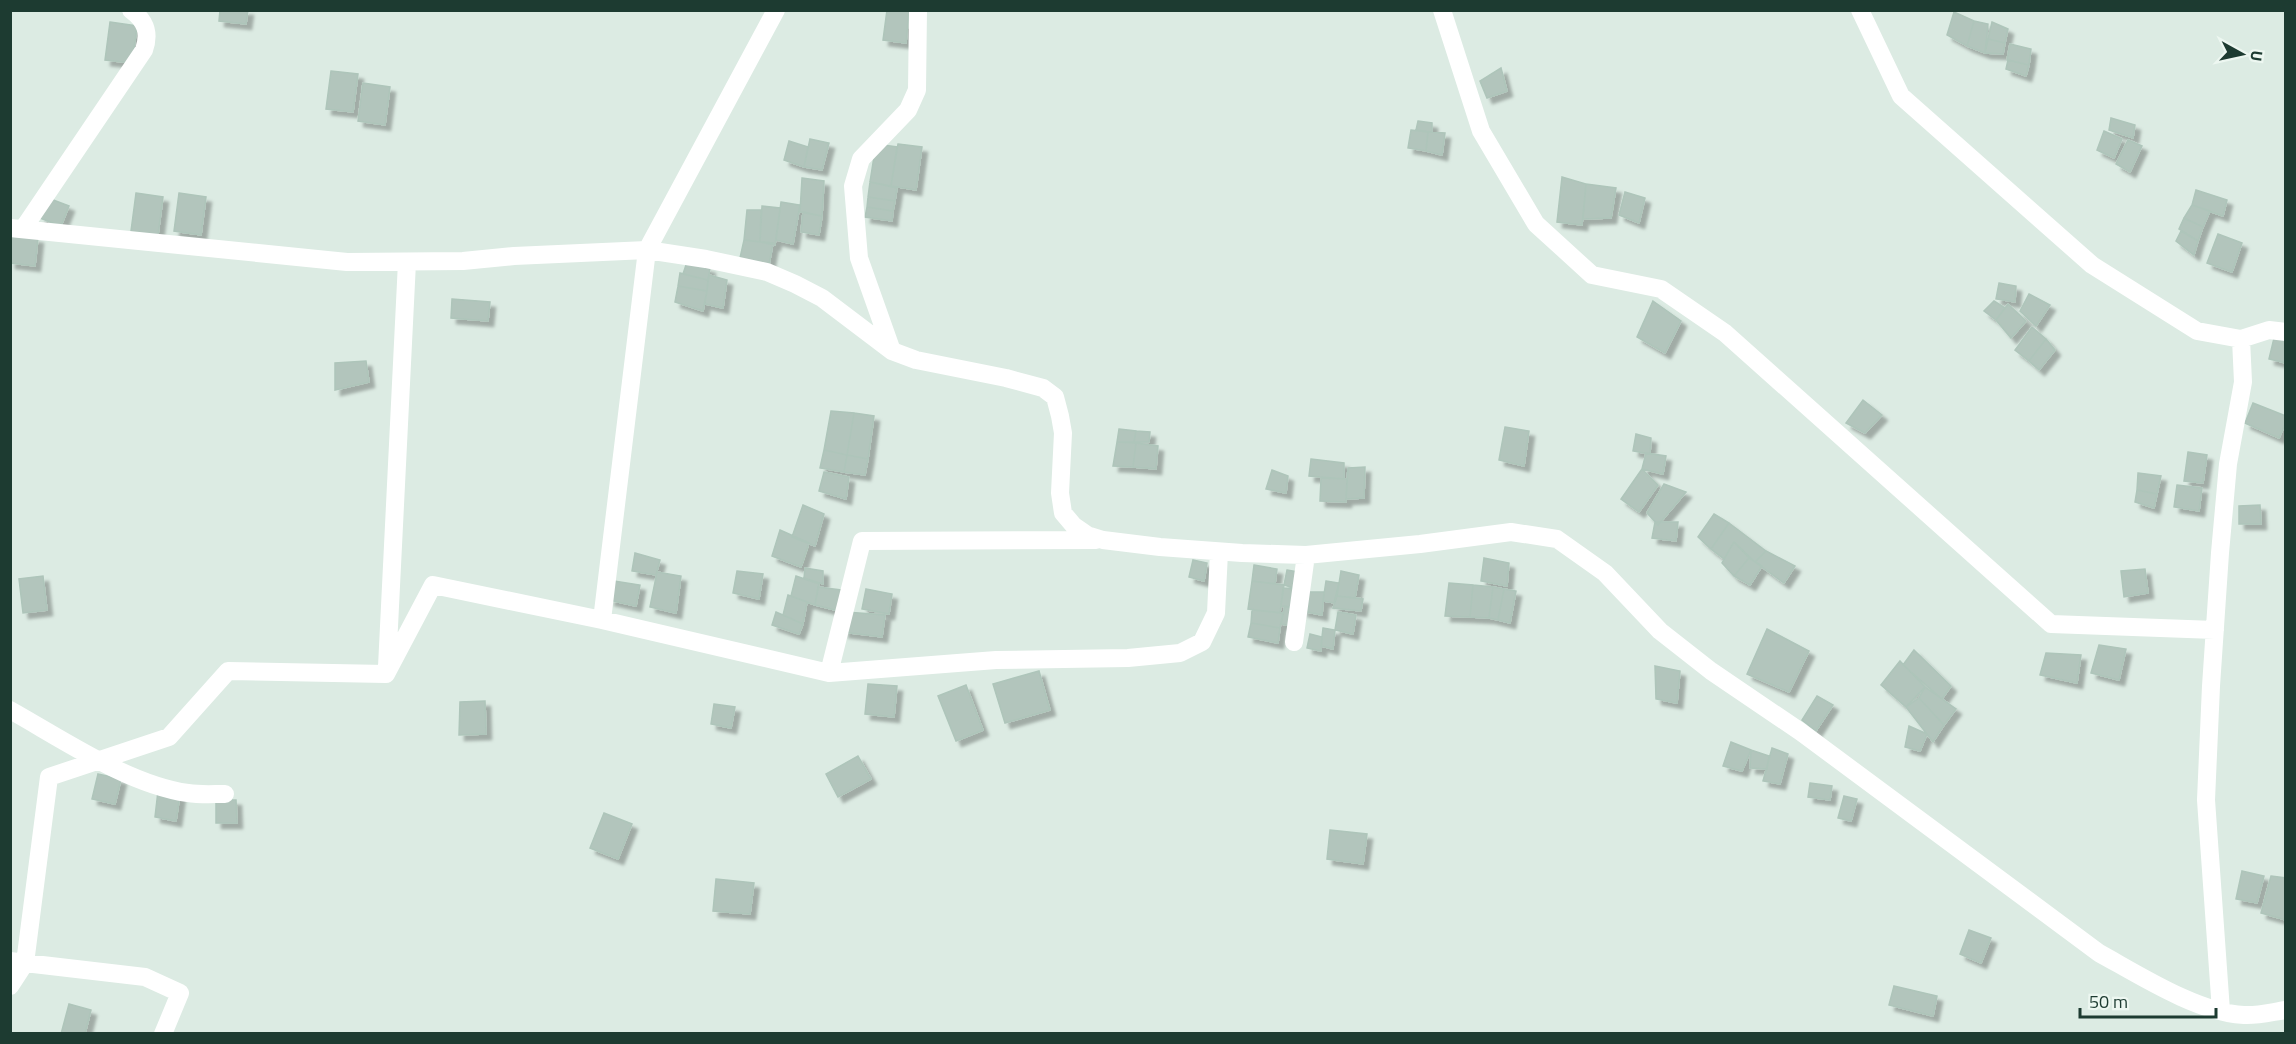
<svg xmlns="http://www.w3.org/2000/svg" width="2296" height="1044" viewBox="0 0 2296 1044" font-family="'Titillium Web',sans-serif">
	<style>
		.building { fill: #b2c5bc; stroke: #aec5ba; stroke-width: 1.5; filter: url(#shadow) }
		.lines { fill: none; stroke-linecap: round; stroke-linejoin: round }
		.minor { stroke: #fff; stroke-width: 18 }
	</style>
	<defs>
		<filter id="shadow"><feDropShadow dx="5.5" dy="5.5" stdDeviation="1.5" flood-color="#0004"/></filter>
	</defs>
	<rect width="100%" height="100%" fill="#dcebe3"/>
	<path class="building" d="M220,10H248L246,24L219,21Z
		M887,10H909L906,43L883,40Z
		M1954,12L1974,21L1967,46L1947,35Z
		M1974,21L1988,24L1985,53L1967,46Z
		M110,22L137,26L132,63L105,60Z
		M1992,22L2008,29L2005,43L1988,39Z
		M1988,39L2005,43L2003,54L1985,53Z
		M2010,44L2031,49L2029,65L2007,60Z
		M2008,60L2029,65L2026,76L2006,69Z
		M1501,68L1507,91L1487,98L1480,81Z
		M331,71L358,74L353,112L326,109Z
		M363,83L390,87L385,125L358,121Z
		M2111,118L2135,125L2133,138L2109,130Z
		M1418,121L1432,123V132L1416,130Z
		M1411,130L1428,132L1426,151L1408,148Z
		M2104,131L2122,139L2114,158L2097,150Z
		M1428,132L1445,133L1442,155L1426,151Z
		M810,139L829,143L822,170L804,167Z
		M2128,140L2142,146L2130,172L2116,164Z
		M789,141L808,147L804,167L784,160Z
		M876,144L897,147L891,186L870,182Z
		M898,144L922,147L916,190L891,186Z
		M1562,177L1586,184L1582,225L1557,222Z
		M802,178L824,181L822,216L800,212Z
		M870,182L897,188L895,201L868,197Z
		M1586,184L1616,188L1611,218L1583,219Z
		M2196,190L2227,200L2223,216L2192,205Z
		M1625,192L1645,198L1639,223L1619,215Z
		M136,193L163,197L158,235L131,231Z
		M179,193L206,197L201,235L174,231Z
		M868,197L895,201L893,211L867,207Z
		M48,198L69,206L61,226L40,218Z
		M781,202L800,205L793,244L776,240Z
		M2192,205L2210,211L2203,227L2184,218Z
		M762,206L780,208L775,245L760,242Z
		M867,207L893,211L892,221L865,217Z
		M747,210H761L760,242L744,240Z
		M803,212L822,216L819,235L801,232Z
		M2184,218L2203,227L2198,241L2179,229Z
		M2181,231L2198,241L2194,255L2176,241Z
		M2218,234L2242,243L2232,272L2207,263Z
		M11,235L38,238L35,266L10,263Z
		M744,240L773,243L769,265L740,258Z
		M687,262L710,268L708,280L683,274Z
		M680,273L708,280L707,291L678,286Z
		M709,275L727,280L723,308L705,304Z
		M1999,283L2016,286L2015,302L1996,299Z
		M678,286L707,291L703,311L675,302Z
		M2029,294L2050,305L2036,326L2020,311Z
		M452,299L490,302L488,321L451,318Z
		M1653,301L1681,321L1665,353L1637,337Z
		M1994,301L2005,308L1996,320L1984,311Z
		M2008,304L2026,321L2011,338L1996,320Z
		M2032,327L2046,339L2029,361L2015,350Z
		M2274,338L2286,340V363L2269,359Z
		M2046,339L2055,350L2039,370L2029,361Z
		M366,361L369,382L335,390V363Z
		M1863,400L1882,415L1865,433L1846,423Z
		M2253,403L2286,416V422L2279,438L2245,423Z
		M831,411L854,413L847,455L824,450Z
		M854,413L874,416L868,459L847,455Z
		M1505,427L1529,431L1524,466L1499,460Z
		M1119,429L1136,431L1134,442H1117Z
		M1136,431L1150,432L1149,442H1134Z
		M1636,434L1651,438L1650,454L1633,451Z
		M1117,442L1136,443L1133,467L1113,466Z
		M1136,443L1158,446L1156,469L1133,467Z
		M824,450L847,455L844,472L820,468Z
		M2188,452L2207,455L2203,483L2184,481Z
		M1646,453L1666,456L1663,474L1642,469Z
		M847,455L868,459L865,475L844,472Z
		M1311,459L1344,463V479L1309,476Z
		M1365,467L1364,498L1346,499L1348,468Z
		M1642,469L1658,485L1639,512L1621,499Z
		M1272,470L1288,476L1286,493L1266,489Z
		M824,472L849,477L846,499L819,491Z
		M2138,473L2161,476L2157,494L2137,490Z
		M1321,478L1347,479L1346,502L1320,501Z
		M1664,484L1686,492L1658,525L1647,513Z
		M2177,485L2202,488L2199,511L2174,507Z
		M2137,490L2157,494L2154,508L2135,502Z
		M803,505L824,514L815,546L792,537Z
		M2260,505L2261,524H2239V506Z
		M1714,514L1729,523L1711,549L1698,537Z
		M1655,522H1678L1676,541L1652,538Z
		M1729,523L1766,551L1755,562L1734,542L1724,559L1711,549Z
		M780,530L809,543L801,567L772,556Z
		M1734,542L1749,558L1734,576L1722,563Z
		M1766,551L1795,566L1784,583L1755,562Z
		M635,553L660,560L656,575L632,571Z
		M1484,558L1509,563L1507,586L1481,581Z
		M1749,558L1762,566L1750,585L1734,576Z
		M1193,560L1207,563L1204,581L1189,577Z
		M1254,565L1277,569L1275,584L1252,581Z
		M805,568L823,571V584L804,578Z
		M2145,569L2148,593L2124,597L2121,571Z
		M1287,570L1299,572L1297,589L1284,585Z
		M737,571L763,574L759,599L733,593Z
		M1341,571L1359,575L1355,598L1337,596Z
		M657,572L681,576L676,613L650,607Z
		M43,576L47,610L23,613L19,579Z
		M796,576L819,584L815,605L791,596Z
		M614,581L640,585L636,606L609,600Z
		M1252,581L1284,585L1280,613L1248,609Z
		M1326,581L1339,583L1334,603L1323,601Z
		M1449,583L1473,585L1470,617L1445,616Z
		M1473,585L1493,587L1489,618L1470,617Z
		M818,587L841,590L839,611L815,605Z
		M1493,587L1504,589L1498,620L1489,618Z
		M1283,588L1297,589L1294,608L1281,606Z
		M866,589L892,594L889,614L862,609Z
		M1504,589L1516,591L1510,623L1498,620Z
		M1304,592H1324L1322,615L1302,611Z
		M788,595L807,602L803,624L783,615Z
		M1337,596L1363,599L1361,611L1333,608Z
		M1285,606L1294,608L1291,626L1281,624Z
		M1252,610L1283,613L1280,628L1251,623Z
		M776,612L803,624L799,634L772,625Z
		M846,612L885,615L882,637L843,632Z
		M1338,612L1356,615L1353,634L1335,630Z
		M1251,623L1280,628L1278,643L1248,637Z
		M1323,628L1335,630L1333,649L1321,646Z
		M1767,629L1809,651L1789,692L1747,674Z
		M1310,634L1322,637L1321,651L1307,648Z
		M2099,645L2126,649L2119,680L2091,673Z
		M1914,650L1951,686L1942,699L1903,665Z
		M2046,653L2081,655L2077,683L2040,675Z
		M1900,661L1925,687L1906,707L1881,685Z
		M1655,666L1680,671L1677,703L1656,699Z
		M1039,671L1050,710L1005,723L993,684Z
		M868,684L897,686L894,717L865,714Z
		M966,685L983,730L956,741L938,696Z
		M1925,687L1956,709L1944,725L1919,698Z
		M1817,696L1833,705L1816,731L1802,720Z
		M1919,698L1944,725L1933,742L1906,707Z
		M485,701L486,734L459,735L460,702Z
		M714,704L735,707L731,728L711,724Z
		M1909,726L1927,734L1920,751L1905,747Z
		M1731,742L1751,750L1742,771L1723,766Z
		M1772,748L1788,754L1780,784L1763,781Z
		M1751,750L1769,756L1767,769L1750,768Z
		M858,756L871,779L838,797L826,774Z
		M98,774L121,779L115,804L92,799Z
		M1810,783L1832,786L1830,800L1808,797Z
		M158,791L180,794L176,821L155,817Z
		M1844,796L1857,799L1851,821L1838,818Z
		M216,800H236L237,823H216Z
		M604,813L632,824L618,859L590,848Z
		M1330,830L1367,834L1363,864L1327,859Z
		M2242,871L2264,876L2257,903L2236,899Z
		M2271,876L2286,878V920L2261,913Z
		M716,879L754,883L750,914L713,911Z
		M1969,930L1991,938L1981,963L1960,954Z
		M1894,986L1937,996L1933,1016L1889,1005Z
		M69,1004L91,1010L85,1034H61Z"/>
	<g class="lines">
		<path class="minor" d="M1442,10L1481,131L1536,224L1592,275L1661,289L1725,333L2051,624L2215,630
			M1860,10L1901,96L2092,265L2197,331L2241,339L2243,382L2228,464L2220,553L2211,686L2206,800L2221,1011
			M10,228L347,262L463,261L514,256L647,250L706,259L767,272L795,284L822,298L892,351L916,360L1006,378L1043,388L1055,397L1060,416L1063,433L1060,493L1063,513L1074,526L1087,535L1103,540L1160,547L1242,553L1306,555L1420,544L1511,532L1557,539L1605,573L1660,631L1711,671L1801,732L2099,953C2139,975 2198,1013 2244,1015C2257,1016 2272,1012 2286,1010
			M23,229L144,50C150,33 146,21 131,10
			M2241,339L2269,330L2286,332
			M892,351L859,258L853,186L861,159L908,110L917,90L918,10
			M602,620L647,250L776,10
			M1294,642L1306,555
			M387,667L407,262
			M829,673L862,541L1096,540
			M10,710C62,739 129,785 188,793C200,795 213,794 225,794
			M10,961L25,963L49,777L169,737L228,671L386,674L433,585L602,620L829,673L996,660L1128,658L1180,653L1202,642L1216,613L1219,552
			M10,986L25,963L145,977L180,993L163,1034"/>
	</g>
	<rect width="2296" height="1044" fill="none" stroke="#1d3b31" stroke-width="24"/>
	<g transform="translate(2242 54) rotate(98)" stroke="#edf7f1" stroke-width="4.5" paint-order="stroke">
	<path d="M0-4.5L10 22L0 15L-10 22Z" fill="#1d3b31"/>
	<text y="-9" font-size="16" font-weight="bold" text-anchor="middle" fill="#1d3b31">U</text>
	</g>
	<path d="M2080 1008v9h136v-9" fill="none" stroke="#1d3b31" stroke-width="3"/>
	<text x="2089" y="1008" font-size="18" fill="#1d3b31" stroke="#edf7f1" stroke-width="4.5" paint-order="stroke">50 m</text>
</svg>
